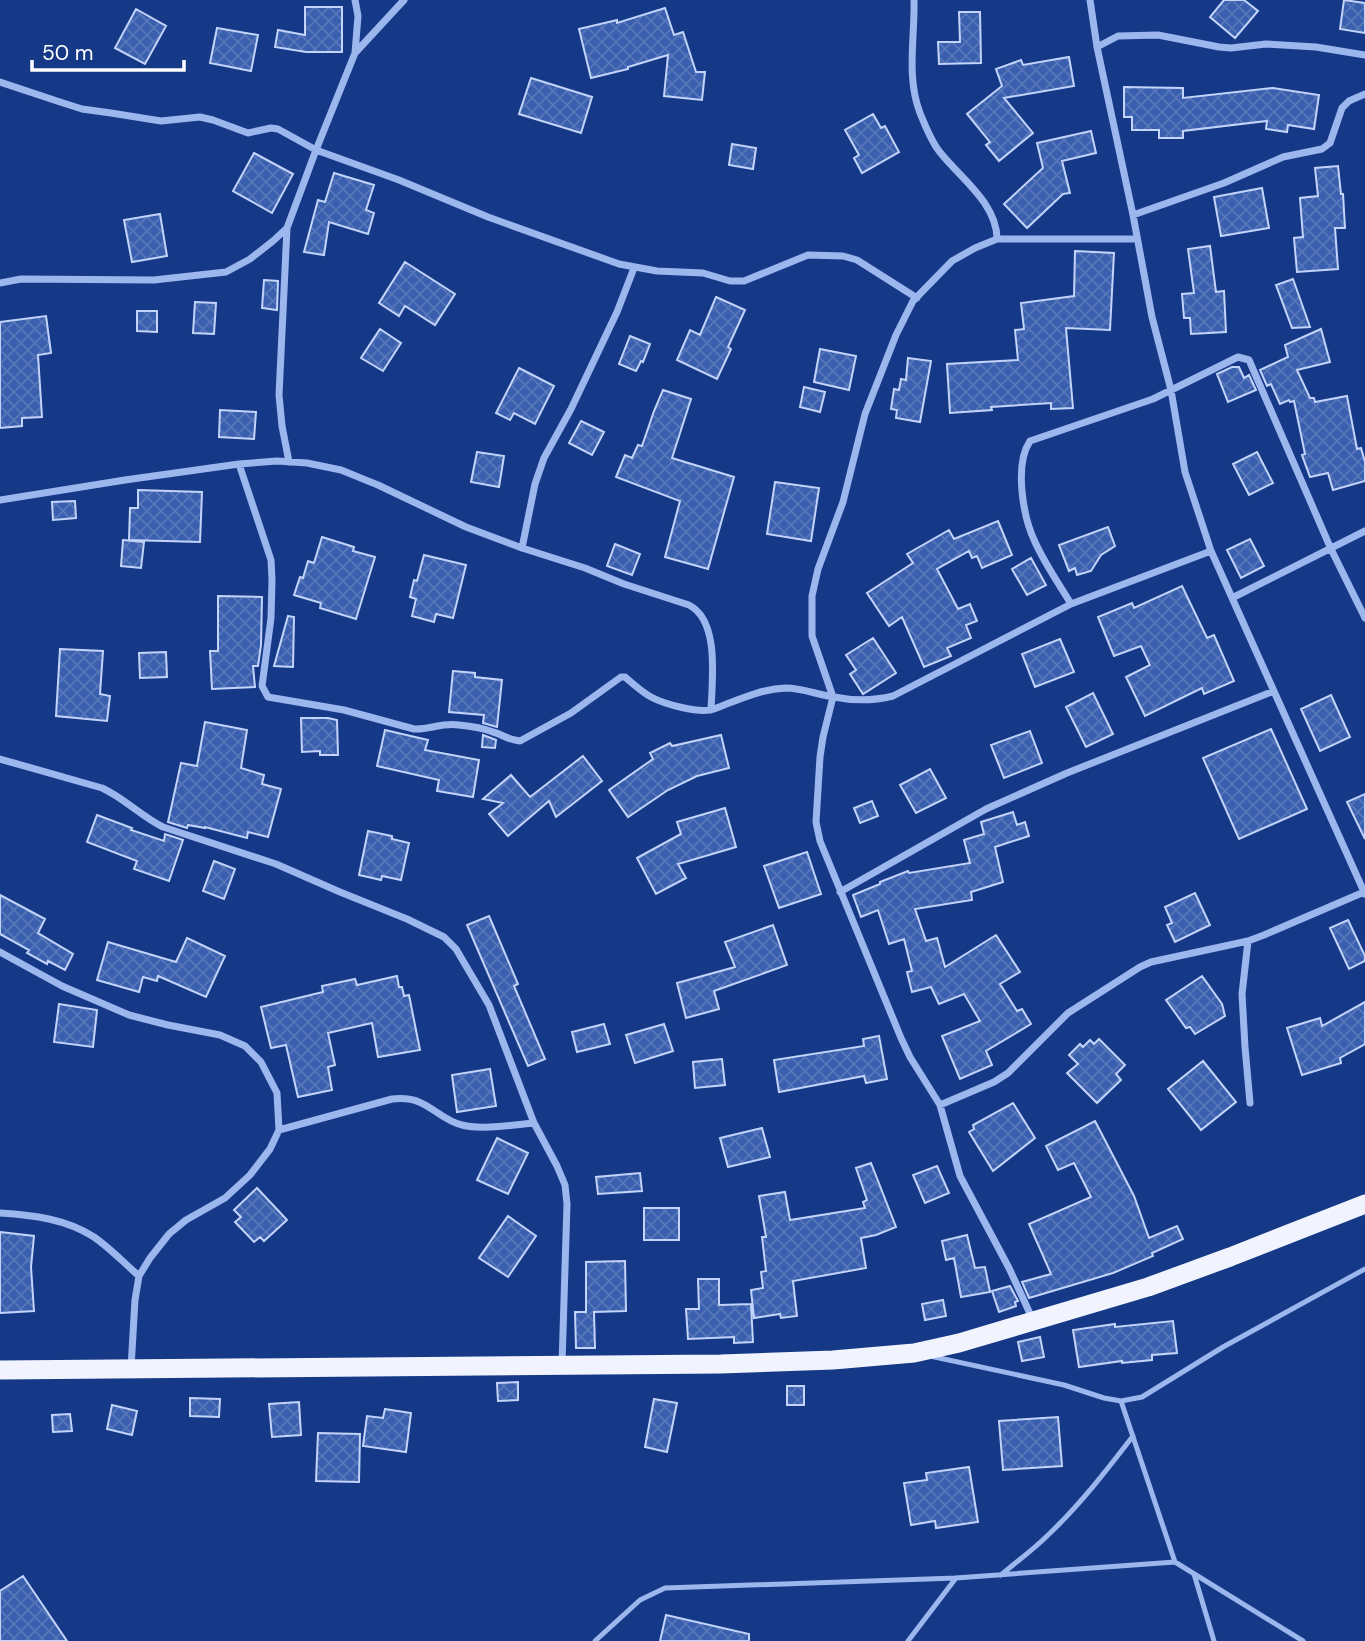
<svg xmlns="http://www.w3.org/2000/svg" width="1365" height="1641" viewBox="0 0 1365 1641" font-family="'DM Sans',sans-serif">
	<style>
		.building { fill: url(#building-cross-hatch); stroke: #c2d4fa; stroke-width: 2 }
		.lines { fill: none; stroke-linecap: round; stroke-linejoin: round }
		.service { stroke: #9cb6ee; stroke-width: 5 }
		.minor { stroke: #9cb6ee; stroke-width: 7 }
		.trunk { stroke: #f1f4ff; stroke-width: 19 }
	</style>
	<defs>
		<pattern id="building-cross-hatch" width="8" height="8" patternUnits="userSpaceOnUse" patternTransform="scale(1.75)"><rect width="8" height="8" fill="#3a5fae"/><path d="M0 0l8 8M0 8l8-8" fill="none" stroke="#5877ba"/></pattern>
	</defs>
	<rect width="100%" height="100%" fill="#163987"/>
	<path class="building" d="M1224,0H1244L1258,11L1235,38L1210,17Z
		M1344,0L1365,3V33L1340,29Z
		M305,7H342V52H306L275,47L278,30L305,35Z
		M665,8L674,35L683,32L696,72H705L702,100L664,96L668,55L628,67V69L591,78L579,29L617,20V23Z
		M136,9L166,26L145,64L115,48Z
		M959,12H980L981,63L939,64L938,42H960Z
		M217,28L258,35L251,71L210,63Z
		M1069,57L1074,86L1004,98L1033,133L999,161L986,145L990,142L967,114L1002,86L996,69L1021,60L1023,65Z
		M531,78L592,97L581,133L519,114Z
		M1124,87L1183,88V98L1273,88L1319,95L1314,129L1288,125L1287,132L1266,129L1267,121L1183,131V138H1159V130H1132V117H1124Z
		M873,114L881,128L885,126L899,152L862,173L854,158L859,155L845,130Z
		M1091,131L1096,153L1062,161L1070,193L1063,194L1027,228L1004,204L1043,168L1037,143Z
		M732,144L756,148L753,169L729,165Z
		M254,153L293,174L272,213L233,191Z
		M1338,166L1341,194H1343L1345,228H1335L1338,269L1297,272L1294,238L1303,237L1300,198L1318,196L1315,168Z
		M334,173L374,185L366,210L374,213L368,234L329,222L324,255L304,252L318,200L325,202Z
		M1262,188L1269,228L1221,236L1214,197Z
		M160,214L167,256L132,262L124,220Z
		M1210,246L1216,292L1224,291L1226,332L1191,334L1190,318H1184L1182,294L1194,293L1188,249Z
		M1075,251L1114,253L1110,330L1066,328L1073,408L1051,409V403L991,407L992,410L950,413L947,364L1018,360L1015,330L1024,329L1021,303L1074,296Z
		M405,262L455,294L435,325L405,306L399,316L379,303Z
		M1293,279L1310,327L1292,328L1276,285Z
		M264,280L278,281L277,310L262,308Z
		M716,297L745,310L728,347L731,349L717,379L677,360L690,330L700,335Z
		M195,302L216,303L214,334L193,333Z
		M137,311H157V332L137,331Z
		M46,316L51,353L38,355L42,417L22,418V426L0,428V322Z
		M380,329L401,343L383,371L361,358Z
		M1321,329L1330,362L1297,370L1310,398H1314L1315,402L1347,396L1357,449L1361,448L1365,462V481L1333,490L1328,473L1310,477L1302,455L1305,454L1294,401L1290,402L1289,400L1280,404L1271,384L1267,386L1260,370L1288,357L1285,345Z
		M630,336L650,344L643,362L641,361L636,371L619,364Z
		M820,349L856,356L849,390L814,382Z
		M908,358L931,361L920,422L896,418L897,410L891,409L894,389L899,390L901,379L906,380Z
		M1232,367H1239L1244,378L1249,375L1256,390L1228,402L1217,374Z
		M519,368L554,386L535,424L514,413L510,420L496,413Z
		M804,387L825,392L820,412L800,407Z
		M663,390L691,399L672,458L734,477L708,569L665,557L680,501L616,477L625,455L632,458L638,445L642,446L654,411Z
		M220,410L256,412L254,439L219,437Z
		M581,421L604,432L592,455L569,443Z
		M477,452L504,456L499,487L471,482Z
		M1257,452L1273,483L1249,495L1233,464Z
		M775,482L819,488L811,541L767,534Z
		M138,490L202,492L200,542L129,540L130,508H138Z
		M75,501L76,518L53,520L52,502Z
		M998,521L1012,555L982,568L977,556L972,558L969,551L937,569L958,609L970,604L977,621L966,625L971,638L947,648L951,656L924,667L902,617L889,626L867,593L913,563L907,554L949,530L954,539Z
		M1108,527L1115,546L1101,555L1091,571L1077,575L1075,568L1069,571L1059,545Z
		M322,537L354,547L353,551L375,557L356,619L320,608L321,603L294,595L300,577L303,578L308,561L314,563Z
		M1250,539L1264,566L1241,578L1227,550Z
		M123,540L144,542L141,568L121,566Z
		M615,544L640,554L632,575L607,566Z
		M424,555L466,565L453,618L436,614L434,622L412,616L416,599L410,597L414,580L417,581Z
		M1031,558L1046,585L1027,595L1012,569Z
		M1182,586L1207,638L1214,635L1234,681L1204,694L1202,688L1145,716L1126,677L1150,665L1141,646L1114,656L1098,617L1132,603L1134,608Z
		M218,596L262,597L261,645L258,666H253L255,687L212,689L210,651H218Z
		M288,616L294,617L293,667L274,666Z
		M873,638L896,673L863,694L850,674L856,670L846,655Z
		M1060,639L1074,672L1035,687L1022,654Z
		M60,649L103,651L100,694L110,696L107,721L56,716Z
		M166,652L167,677L140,678L139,653Z
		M453,671L475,673V677L502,680L497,727L483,723L484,715L449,712Z
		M1093,693L1113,734L1086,747L1066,707Z
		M1331,695L1350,737L1320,751L1301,709Z
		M301,718H328L337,720L338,755H320V751L302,752Z
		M205,722L247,730L241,768L264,775L262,784L281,789L268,837L248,832L247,838L205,827V828L188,825L187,828L168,822L181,763L197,766Z
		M1271,729L1307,809L1239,839L1203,758Z
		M385,730L428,740L425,750L479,760L473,797L437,791L439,780L377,766Z
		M1030,731L1042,763L1004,778L991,745Z
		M483,735L496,740L495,748L482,747Z
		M721,735L729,768L697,776L668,790L628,817L609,790L653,759L650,753L670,743L672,746Z
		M583,756L602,781L556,817L549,801L508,836L489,814L503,803L483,799L511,775L530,797Z
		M930,769L946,798L916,813L900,785Z
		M1365,794V839L1347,802Z
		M872,801L878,816L860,823L854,808Z
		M725,808L736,847L678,864L686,878L656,894L637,858L681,834L677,822Z
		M1013,812L1017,825L1025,822L1029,836L995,847L1003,882L971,892L972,900L915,909L926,941L937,938L945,967L996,935L1020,972L1000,984L1017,1011L1022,1009L1031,1024L986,1051L992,1065L960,1079L942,1036L980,1021L964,994L939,1004L931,987L912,992L907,972L912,971L904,939L889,944L878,910L861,917L853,895L880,884V882L908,871L909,873L970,863L964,840L984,834L981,822Z
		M97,815L132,828L131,830L164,841L165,834L183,840L169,881L134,869L137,861L87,842Z
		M368,831L392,836V839L409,843L401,880L382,876L381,880L359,875Z
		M807,852L821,894L779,908L764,866Z
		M214,861L235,869L224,899L203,891Z
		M1195,893L1210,925L1175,942L1167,925L1172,923L1165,907Z
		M0,895L45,919L38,933L73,954L65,970L48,961L47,964L27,953L29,950L0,934Z
		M489,916L518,984L514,986L545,1059L528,1066L467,925Z
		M1348,920L1365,956V961L1349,969L1330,928Z
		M773,925L787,965L714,991L719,1009L686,1018L677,983L735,967L725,942Z
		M187,938L225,956L206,997L158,976L157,981L143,977L139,992L97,980L108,942L176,962Z
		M397,976L399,987H402L404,996L409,995L420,1050L378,1057L372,1023L328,1033L335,1065L328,1067L332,1090L298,1097L286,1045L271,1048L261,1007L323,992L322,986L355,979L357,985Z
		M1202,976L1222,1004L1225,1016L1195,1034L1190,1027L1186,1028L1166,1000Z
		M1365,1002V1044L1340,1058L1341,1063L1302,1075L1287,1028L1320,1018L1322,1026Z
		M59,1004L97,1010L93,1047L54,1042Z
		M604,1024L610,1044L577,1052L572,1032Z
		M664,1024L673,1051L635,1063L626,1035Z
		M879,1036L887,1079L866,1083L864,1076L779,1092L774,1060L864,1046L863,1039Z
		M1099,1039L1125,1065L1116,1074L1121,1080L1097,1103L1067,1073L1078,1064L1069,1055L1080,1044L1083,1047L1090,1040L1094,1044Z
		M722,1059L725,1085L695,1088L693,1062Z
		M1203,1061L1236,1102L1201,1130L1168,1089Z
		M490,1069L496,1106L457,1112L452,1075Z
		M1013,1103L1035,1138L993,1171L969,1132L974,1129L973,1125Z
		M1095,1121L1134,1196L1149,1238L1177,1226L1183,1239L1152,1253L1153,1256L1113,1273L1029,1298L1022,1282L1051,1274L1029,1224L1091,1197L1074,1163L1058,1170L1046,1146Z
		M762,1128L770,1157L728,1167L720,1138Z
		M497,1138L528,1153L508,1194L477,1180Z
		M871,1163L896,1227L876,1235L861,1238L866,1268L793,1281L797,1316L781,1318L780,1314L754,1318L751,1290L763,1288L761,1272L766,1271L762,1237H766L759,1196L785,1192L790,1220L865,1208L863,1202L867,1200L856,1168Z
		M937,1166L949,1193L925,1203L913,1175Z
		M640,1173L642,1191L598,1194L596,1177Z
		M257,1188L287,1220L264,1241L260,1237L254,1242L235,1222L241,1217L234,1210Z
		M644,1208H679V1240H644Z
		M508,1216L536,1236L508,1277L479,1258Z
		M0,1232L34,1236L31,1267L34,1311L0,1313Z
		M967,1235L975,1268L985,1267L990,1292L961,1297L954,1258L946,1260L942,1241Z
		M625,1261L626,1311L594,1312L595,1348H576L575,1312H586V1262Z
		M698,1279H719V1305L751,1304L753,1342L734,1343V1337L688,1339L686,1309H699Z
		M1010,1286L1018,1301L1015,1302L1016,1306L999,1312L992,1291Z
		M943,1300L946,1316L925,1320L922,1304Z
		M1173,1321L1177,1353L1152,1355V1360L1122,1363V1361L1079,1367L1073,1330L1115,1324V1327Z
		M1040,1337L1044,1357L1022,1361L1018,1342Z
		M518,1382V1400L498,1401L497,1383Z
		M787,1386H804V1405H787Z
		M190,1398L220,1399L219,1417L190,1416Z
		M654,1399L677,1403L667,1452L645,1447Z
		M299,1402L301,1435L272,1437L269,1404Z
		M112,1405L137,1411L132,1435L107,1429Z
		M385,1409L411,1413L406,1452L363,1446L367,1416L383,1418Z
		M70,1414L72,1431L53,1432L52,1415Z
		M1058,1417L1062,1466L1003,1470L999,1421Z
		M318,1433L360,1434L359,1482L316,1481Z
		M969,1467L978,1522L936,1528L935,1521L911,1525L904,1483L927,1480L926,1473Z
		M23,1576L67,1641H0V1591Z
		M666,1615L749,1634V1641H660Z"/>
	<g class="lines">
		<path class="service" d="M930,1356L1064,1385L1104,1398L1121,1401
			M1194,1574L1214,1641
			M1001,1575C1016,1562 1033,1550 1047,1536C1079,1506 1106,1471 1133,1436
			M595,1641L640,1600L665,1588L956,1578L1175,1562
			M908,1641L956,1578
			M1303,1641L1175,1562L1121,1401L1142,1397L1223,1347L1365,1269"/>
		<path class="minor" d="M914,0C915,37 906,77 920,113C925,125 931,141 939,151C960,178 997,203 997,239
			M1090,0L1097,47L1133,215L1152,317L1171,390L1185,472L1211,551L1365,894
			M1097,47L1118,36L1158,35L1219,47L1231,48L1266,44L1316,47L1365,55
			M355,53L404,0
			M0,82L57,101L82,109L111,113L161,121L200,117L213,120L248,133L271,128L278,129L316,150L399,180L488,217L619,264L657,271L703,273L730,281H744L808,255L843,256L857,260L917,298
			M1133,215L1224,183L1283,157L1322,149L1330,143L1342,108L1349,101L1365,94
			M287,228L279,395L282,426L289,462
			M0,283L21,279L154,280L226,272L250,259L273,241L287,228L316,150L355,53L358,16L355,0
			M239,464L271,560L272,580L271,618L262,686L268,697L344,710L414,729C429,730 443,722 459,725C470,726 483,728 493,732C504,735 508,740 520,741L571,713L621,677H625C633,684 642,692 651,697C664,704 699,714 714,709C738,700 760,689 786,688C802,688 818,695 834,697C854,701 873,701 893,696L1071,604L1211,551
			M0,500L125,480L239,464L277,461L307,463L341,470L378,485L466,527L522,548L585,568L624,584L689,605C720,621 712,680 711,710
			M522,548L535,484L544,458L571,409L617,312L634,268
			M1232,598L1365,531
			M1071,604C1059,584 1045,564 1035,542C1023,517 1014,465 1030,441L1153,399L1238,357L1249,360L1331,549L1365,618
			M0,759L102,788C124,798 141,816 163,827L276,864L340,892L407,919L444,937L456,949L489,1005L534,1123L557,1166L565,1185L567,1204L562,1364
			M840,892L986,809L1067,773L1274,691
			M1248,941L1242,994L1245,1047L1250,1103
			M0,952L62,986L129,1015L168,1025L220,1035L245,1046L261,1062L277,1093L279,1130L270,1149L250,1175L225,1198L186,1220L169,1234L150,1258L139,1276L135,1300L131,1368
			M940,1105L994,1082L1008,1073L1068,1013L1140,967L1151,962L1248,941L1264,935L1364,892
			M279,1130L392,1099C402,1098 410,1098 419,1102C434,1108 446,1122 462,1125C481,1130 513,1125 534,1123
			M0,1213C33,1215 66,1219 94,1237C110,1248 124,1263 139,1276
			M1032,1318L1009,1268L960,1176L940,1105L910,1057L901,1038L820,841L816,822L820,757L823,737L833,697L812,636V596L818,569L843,502L865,414L896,335L913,301L952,261L975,248L997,239H1137"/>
		<path class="trunk" d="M0,1370L721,1364L833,1360L914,1353L959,1343L1148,1287L1230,1257L1365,1204"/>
	</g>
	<path d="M32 60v10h152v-10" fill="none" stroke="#ffffff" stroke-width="3.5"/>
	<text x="42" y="60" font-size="21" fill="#ffffff" stroke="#163987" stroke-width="5" paint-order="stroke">50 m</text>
</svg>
